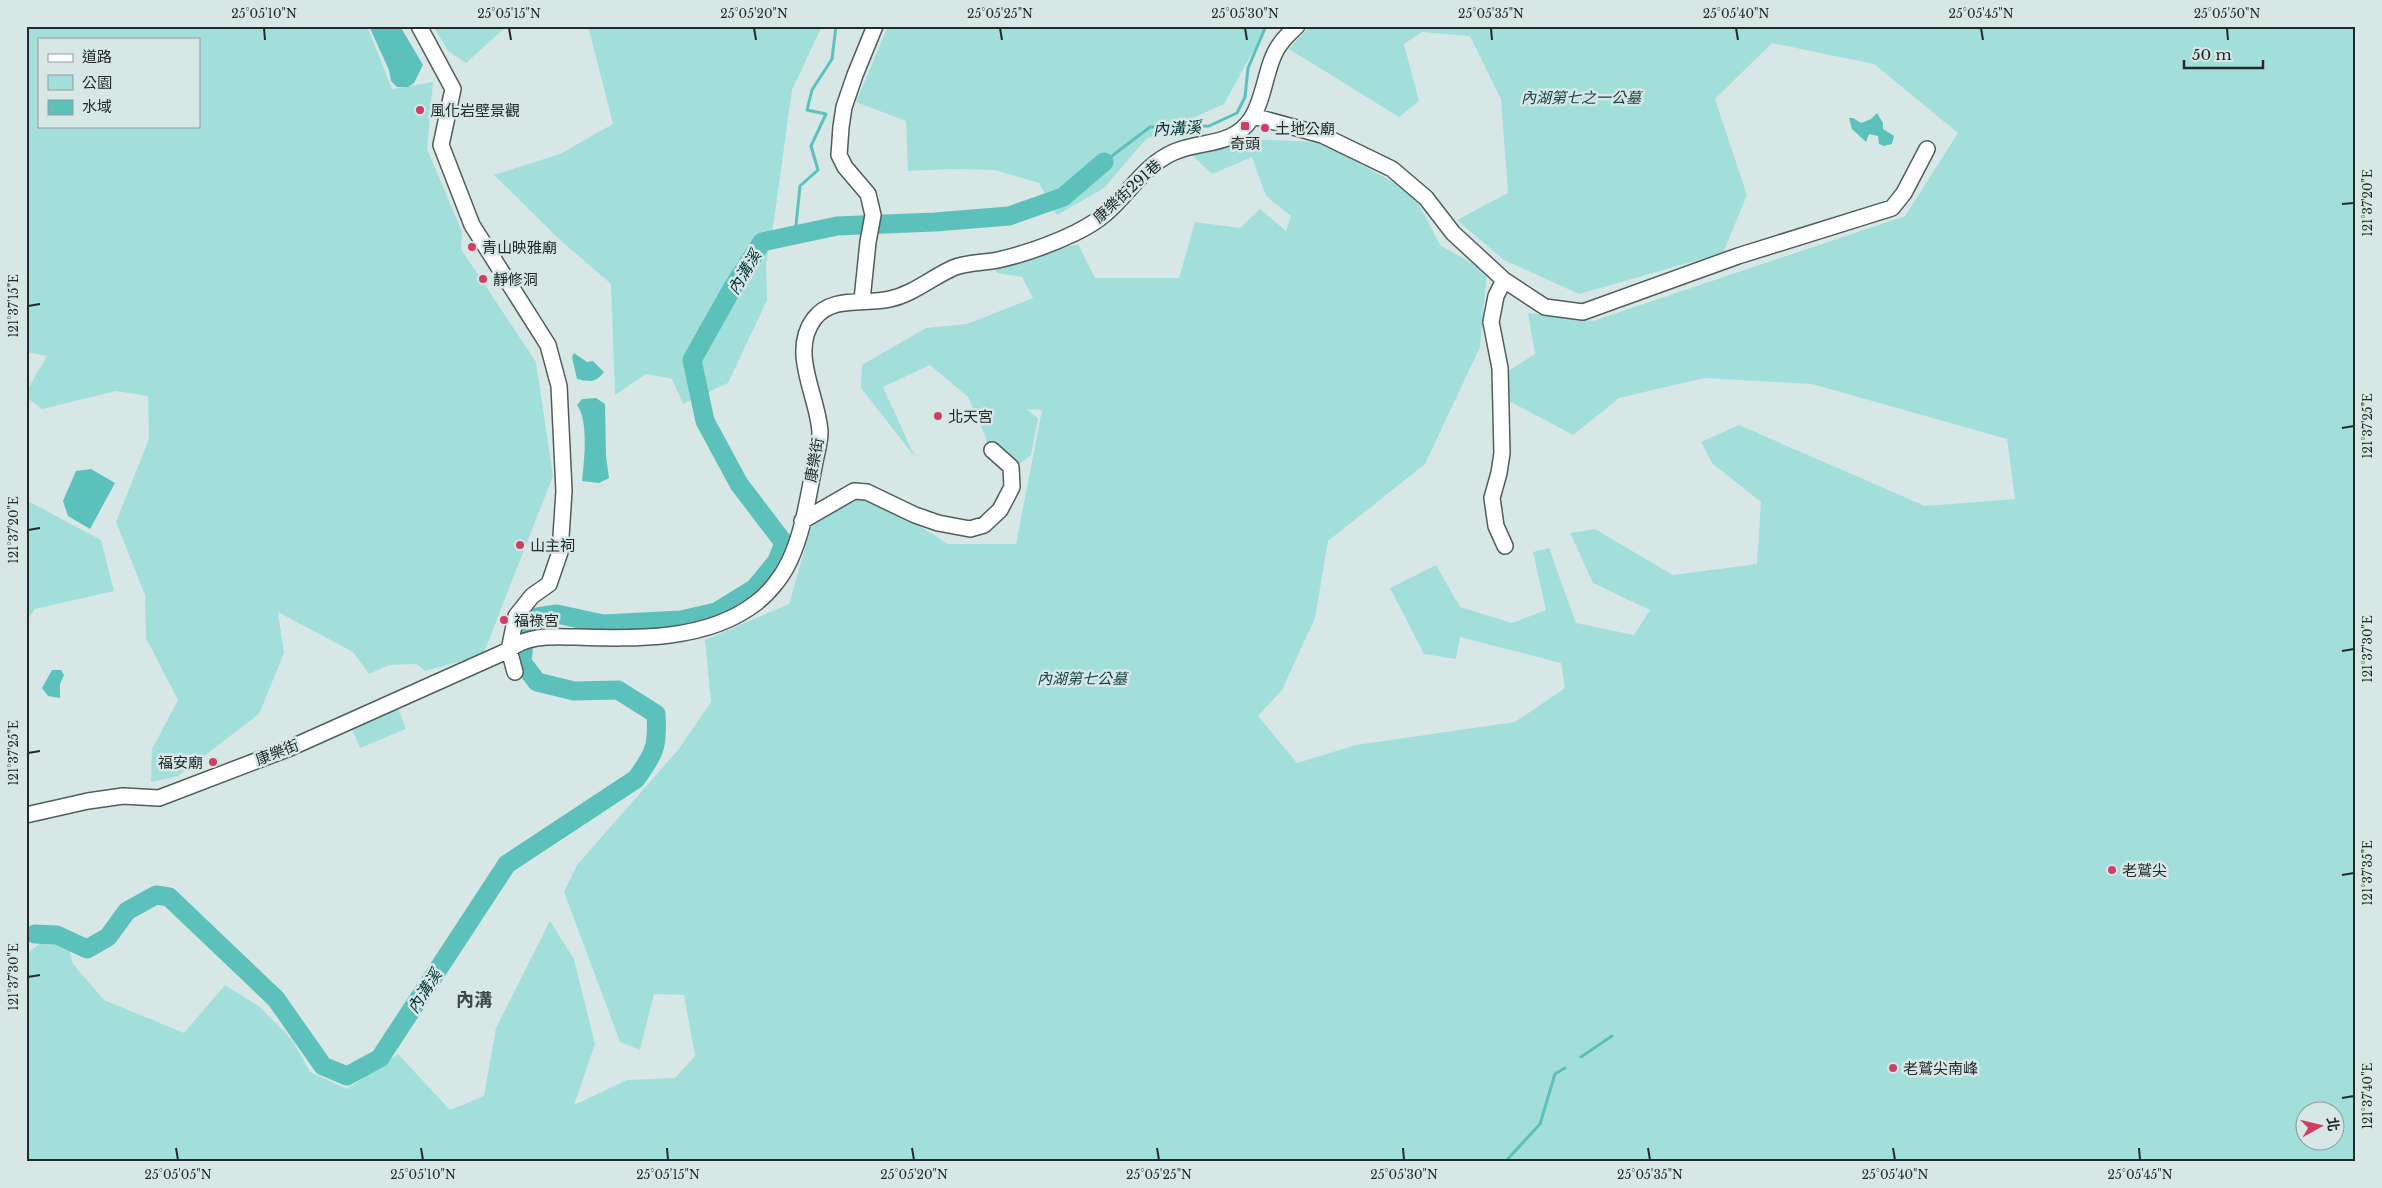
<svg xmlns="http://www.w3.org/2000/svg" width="2382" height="1188" viewBox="0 0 2382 1188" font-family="'Libre Baskerville','Noto Sans TC',serif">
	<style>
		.green { fill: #a3dfda; fill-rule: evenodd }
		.water { fill: #5cc1bb }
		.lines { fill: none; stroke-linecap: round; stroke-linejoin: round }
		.stream { stroke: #5cc1bb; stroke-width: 3 }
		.river { stroke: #5cc1bb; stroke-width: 19 }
		.minor-casing { stroke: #505e5d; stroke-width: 18 }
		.minor { stroke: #fff; stroke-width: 15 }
		.ticks { fill: none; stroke: #242a29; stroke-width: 2 }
		.poi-dot { fill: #ce3f63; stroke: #d7e7e6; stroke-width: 2 }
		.labels { text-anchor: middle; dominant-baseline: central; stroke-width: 5; stroke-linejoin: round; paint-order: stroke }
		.park-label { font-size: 15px; font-style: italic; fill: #164542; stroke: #d7e7e6 }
		.poi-label { font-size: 15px; fill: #242a29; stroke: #d7e7e6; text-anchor: start }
		.street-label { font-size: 15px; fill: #242a29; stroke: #d7e7e6 }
		.water-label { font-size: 16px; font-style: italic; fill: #033633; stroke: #d7e7e6 }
		.quarter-label { font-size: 18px; font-weight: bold; fill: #3c4948; stroke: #d7e7e6 }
		.neatline { fill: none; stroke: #242a29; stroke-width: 2 }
		.ticks-label { font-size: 12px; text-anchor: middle; fill: #242a29 }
	</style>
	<rect width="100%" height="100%" fill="#d7e7e6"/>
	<path class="green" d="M26,26H367L392,89L433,82L427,149L462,232L461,249L536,362L553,476L483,655L425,671L417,664L389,665L369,674L353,652L278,612L284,653L259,714L178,776L151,782L152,749L178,700L146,638L145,595L116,522L149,439L148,396L116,391L42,409L26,397V392L47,356L26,352ZM39,39H199V126H39Z
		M433,26H507L466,63L448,51Z
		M588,26H822L792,90L774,220L766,264L767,300L728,383L683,404L672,379L646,374L615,395L611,284L559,239L494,175L560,154L613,124Z
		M888,26H1267L1224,104L1146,139L1104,188L1057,215L1039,183L995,170L953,169L908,171L906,121L856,102Z
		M1310,26H2356V1162H26V955L45,939L68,945L73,964L104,1000L184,1033L225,985L260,1007L293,1041L310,1072L347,1089L398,1054L450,1110L484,1096L496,1028L550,921L574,959L595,1044L574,1105L627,1080L675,1078L695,1056L684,995L654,994L640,1050L620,1042L564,892L577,865L678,750L711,702L705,640L789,604L813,521L869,494L948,544H1016L1042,410L1026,409L1038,418L1031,455L1017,466L1002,452L988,443L968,397L930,365L883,387L915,457L861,388L862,365L926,328L967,324L1033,298L1022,277L997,273L994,266L1078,244L1095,278H1179L1195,222L1240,228L1260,209L1286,231L1291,216L1266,196L1252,157L1212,174L1192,155L1243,139L1321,142L1413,193L1440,245L1487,272L1480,347L1425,464L1328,541L1315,618L1282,690L1258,716L1297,763L1356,745L1515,722L1565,688L1561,663L1460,637L1456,659L1424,654L1390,588L1436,565L1460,607L1512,623L1546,610L1533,552L1549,548L1576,623L1634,635L1650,610L1593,583L1570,533L1595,529L1673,575L1757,564L1761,502L1712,463L1701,442L1739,425L1925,506L2015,499L2007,439L1812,384L1704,378L1619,398L1573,435L1507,400L1508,371L1535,354L1528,313L1593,321L1905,216L1958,133L1874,64L1772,43L1715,99L1747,195L1723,253L1579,294L1504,260L1457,220L1508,193L1501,99L1470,36L1422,32L1404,44L1419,101L1399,117L1289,49ZM2304,1110H2334V1140H2304Z
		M26,500L101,540L114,591L35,609L26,622Z
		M397,706L406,729L360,748L351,727Z"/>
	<path class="water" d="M369,26H400L423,65L414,83L408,87H397L391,81L389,70Z
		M1877,113L1883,123V129L1894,136L1892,144L1884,146L1879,144L1878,136L1869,134L1866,142L1852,129L1849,118H1853L1861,123L1871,119Z
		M574,353L587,362L593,361L604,372C596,383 590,382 577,379L572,357Z
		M596,398L605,404L606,456L609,478L599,483L582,481C584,461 589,421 577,405L582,399Z
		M91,469L115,483L90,529L68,516L63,501L76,471Z
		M52,670H61L64,675L60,684V698L48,696L42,688Z"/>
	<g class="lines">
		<path class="stream" d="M1104,162L1150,127L1209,126L1237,113L1245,97L1248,68L1266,26
			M795,235L800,186L818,170L811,146L826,114L807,110L812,90L832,59L836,26
			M1581,1057L1612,1036
			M1505,1162L1540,1124L1555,1074L1565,1068"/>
		<path class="river" d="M523,654L524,631L531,618L557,614L603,624L681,620L716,612L755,588L777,561L784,543L739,484L705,421L692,360L733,287L762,242L837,226L935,222L1009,216L1063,197L1104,162
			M35,934L57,935L87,949L108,937L127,911L156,895L169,897L276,999L323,1066L347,1076L380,1058L507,864L636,779C655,753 658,746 656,714L618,690L574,691L537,682L522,662"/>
		<g class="minor-casing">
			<path id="minor" d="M419,26L453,89L441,145L472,225L548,345L559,386L564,491L560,552L549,584L532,596L516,616L509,650L515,672
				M1253,116L1322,135L1392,169L1426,198L1453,233L1504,280L1545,307L1583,312L1738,256L1892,208L1904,193L1927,149
				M1504,280L1496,296L1491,322L1500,368L1502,453L1499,473L1492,498L1496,526L1505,546
				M862,300L868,242L873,215L868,194L845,167L839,155L841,127L844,107L855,75L875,26
				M802,521L854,491L867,492L915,515L938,523L970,529L984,525L1000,510L1012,487L1011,467L992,450
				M26,815L88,801L123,796L159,798L290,748L509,650C528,634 554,637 576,637C635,639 707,641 756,603C769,593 782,577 789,562C803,533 808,498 814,467C816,455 820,443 820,432C818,396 789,352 814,319C832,295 865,305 890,299C913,294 931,278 953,268C966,262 984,263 998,260C1024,254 1052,244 1075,233C1085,228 1097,221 1105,214C1129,194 1144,165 1174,152C1202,140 1232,147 1251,119C1265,99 1266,61 1281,43C1285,37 1292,31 1297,26"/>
		</g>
		<use href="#minor" class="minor"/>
	</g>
	<path class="ticks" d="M264,28L265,40M509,28L511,40M754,28L756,40M1000,28L1002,40M1245,28L1247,40M1491,28L1492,40M1736,28L1738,40M1981,28L1983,40M2227,28L2228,40M2342,204L2354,203M28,306L40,304M2342,428L2354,426M28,530L40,528M2342,651L2354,649M28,753L40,751M2342,875L2354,873M28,977L40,975M2342,1098L2354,1096M176,1148L178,1160M421,1148L423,1160M667,1148L668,1160M912,1148L914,1160M1157,1148L1159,1160M1403,1148L1404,1160M1648,1148L1650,1160M1893,1148L1895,1160M2139,1148L2140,1160"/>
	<g class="poi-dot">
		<circle cx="420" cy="110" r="5"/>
		<rect x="1240" y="121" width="10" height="10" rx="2.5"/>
		<circle cx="1265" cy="128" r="5"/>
		<circle cx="472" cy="247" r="5"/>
		<circle cx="483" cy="279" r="5"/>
		<circle cx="938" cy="416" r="5"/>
		<circle cx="520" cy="545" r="5"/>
		<circle cx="504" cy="620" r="5"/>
		<circle cx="213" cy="762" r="5"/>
		<circle cx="2112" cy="870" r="5"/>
		<circle cx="1893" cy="1068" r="5"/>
	</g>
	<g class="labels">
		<g class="park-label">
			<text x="1581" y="97">內湖第七之一公墓</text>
			<text x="1082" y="678">內湖第七公墓</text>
		</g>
		<g class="poi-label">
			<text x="430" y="110">風化岩壁景觀</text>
			<text x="1275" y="128">土地公廟</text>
			<text x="1245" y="143" text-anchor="middle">奇頭</text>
			<text x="482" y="247">青山映雅廟</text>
			<text x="493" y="279">靜修洞</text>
			<text x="948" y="416">北天宮</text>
			<text x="530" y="545">山主祠</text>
			<text x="514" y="620">福祿宮</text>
			<text x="203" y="762" text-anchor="end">福安廟</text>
			<text x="2122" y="870">老鷲尖</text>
			<text x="1903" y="1068">老鷲尖南峰</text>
		</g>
		<g class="street-label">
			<text transform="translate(1127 191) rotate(-42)">康樂街291巷</text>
			<text transform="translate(814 460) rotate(-80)">康樂街</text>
			<text transform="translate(277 752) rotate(-21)">康樂街</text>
		</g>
		<g class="water-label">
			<text transform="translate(1177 128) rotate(-3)">內溝溪</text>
			<text transform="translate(744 272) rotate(-59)">內溝溪</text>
			<text transform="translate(424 991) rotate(-57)">內溝溪</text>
		</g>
		<g class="quarter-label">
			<text x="474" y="1000">內溝</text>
		</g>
	</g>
	<rect width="2382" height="1188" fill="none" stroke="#d7e7e6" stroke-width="55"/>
	<rect x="38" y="38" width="162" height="90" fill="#d7e7e6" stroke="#8f9b9a"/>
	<rect x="48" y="54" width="25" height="8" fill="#ffffff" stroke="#8f9b9a"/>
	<text x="82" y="62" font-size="15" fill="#242a29">道路</text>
	<rect x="48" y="75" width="25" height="15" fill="#a3dfda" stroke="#8f9b9a"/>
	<text x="82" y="88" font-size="15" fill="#242a29">公園</text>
	<rect x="48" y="100" width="25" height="15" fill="#5cc1bb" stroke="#8f9b9a"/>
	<text x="82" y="112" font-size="15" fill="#242a29">水域</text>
	<g transform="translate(2320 1126) rotate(82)"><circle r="24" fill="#d7e7e6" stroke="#8f9b9a"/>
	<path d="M0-4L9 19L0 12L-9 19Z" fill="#ce3f63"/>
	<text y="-8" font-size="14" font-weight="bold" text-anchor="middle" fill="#242a29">北</text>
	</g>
	<path d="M2184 60v8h79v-8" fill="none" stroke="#242a29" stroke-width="2.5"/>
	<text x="2192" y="60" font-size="15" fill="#242a29" stroke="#d7e7e6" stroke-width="4" paint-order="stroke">50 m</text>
	<rect x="28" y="28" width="2326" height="1132" class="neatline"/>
	<g class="ticks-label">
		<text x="264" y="18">25°05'10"N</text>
		<text x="509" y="18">25°05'15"N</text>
		<text x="754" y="18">25°05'20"N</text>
		<text x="1000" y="18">25°05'25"N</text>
		<text x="1245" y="18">25°05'30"N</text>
		<text x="1491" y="18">25°05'35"N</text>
		<text x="1736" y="18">25°05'40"N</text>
		<text x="1981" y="18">25°05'45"N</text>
		<text x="2227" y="18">25°05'50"N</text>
		<text transform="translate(2368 203) rotate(-90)" y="4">121°37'20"E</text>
		<text transform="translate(14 306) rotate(-90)" y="4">121°37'15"E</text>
		<text transform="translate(2368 426) rotate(-90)" y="4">121°37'25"E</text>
		<text transform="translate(14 530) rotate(-90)" y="4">121°37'20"E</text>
		<text transform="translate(2368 649) rotate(-90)" y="4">121°37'30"E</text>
		<text transform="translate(14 753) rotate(-90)" y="4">121°37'25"E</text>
		<text transform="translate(2368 873) rotate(-90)" y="4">121°37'35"E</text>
		<text transform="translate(14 977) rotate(-90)" y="4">121°37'30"E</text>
		<text transform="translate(2368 1096) rotate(-90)" y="4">121°37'40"E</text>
		<text x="178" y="1179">25°05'05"N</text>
		<text x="423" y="1179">25°05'10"N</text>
		<text x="668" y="1179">25°05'15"N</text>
		<text x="914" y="1179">25°05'20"N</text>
		<text x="1159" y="1179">25°05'25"N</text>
		<text x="1404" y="1179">25°05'30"N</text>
		<text x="1650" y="1179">25°05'35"N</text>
		<text x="1895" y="1179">25°05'40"N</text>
		<text x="2140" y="1179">25°05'45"N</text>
	</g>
</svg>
